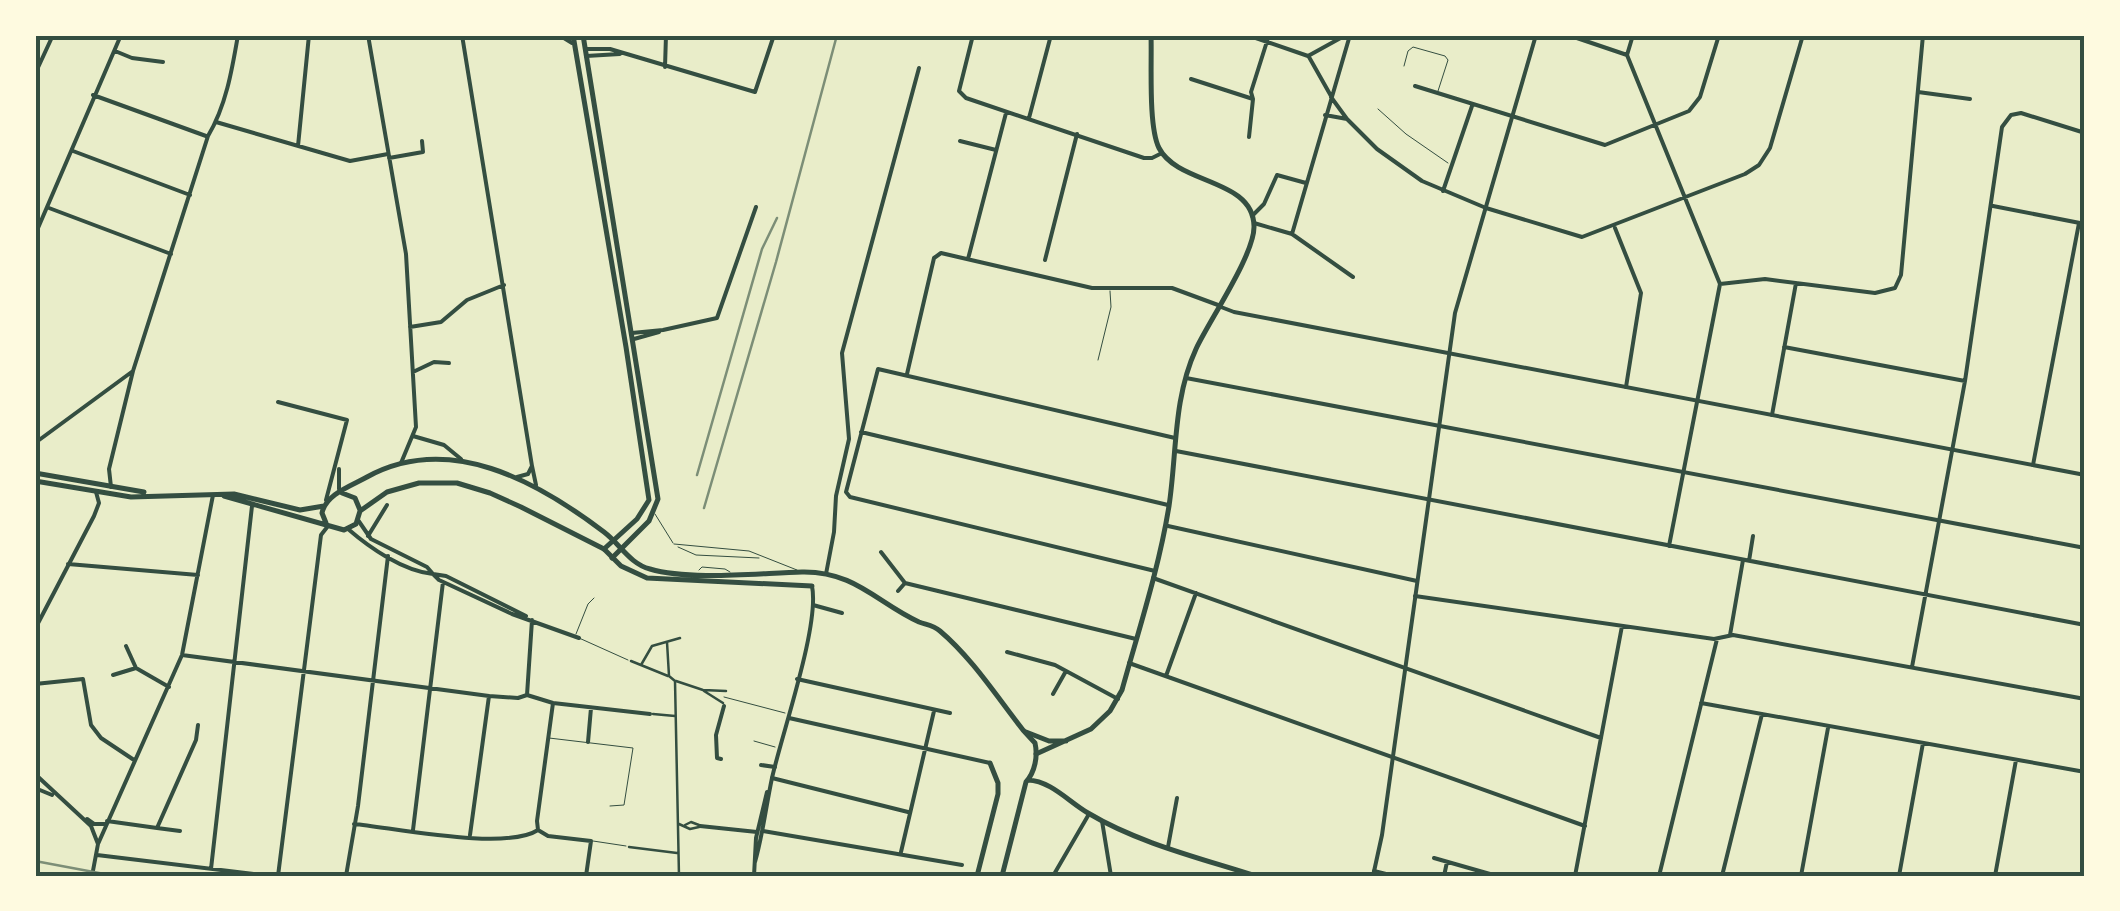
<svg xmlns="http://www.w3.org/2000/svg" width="2120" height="911" viewBox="0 0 2120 911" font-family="Quicksand,sans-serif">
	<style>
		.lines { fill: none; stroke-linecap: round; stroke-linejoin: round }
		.service { stroke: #344e41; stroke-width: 1 }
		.pedestrian { stroke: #344e41; stroke-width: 2.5 }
		.minor { stroke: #344e41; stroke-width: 4 }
		.tertiary { stroke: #344e41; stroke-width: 4 }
		.secondary { stroke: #344e41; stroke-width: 5 }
		.primary { stroke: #344e41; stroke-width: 5 }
		.trunk { stroke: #344e41; stroke-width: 5 }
		.rail { stroke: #7c8e77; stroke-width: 2.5 }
		.neatline { fill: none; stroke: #344e41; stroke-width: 4 }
	</style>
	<rect width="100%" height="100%" fill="#e9edc9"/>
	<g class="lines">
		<path class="service" d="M1404,66L1408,51L1413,47L1445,56L1448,60L1438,91
			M1378,109L1406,134L1448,163
			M1098,360L1111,307L1110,291
			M655,514L673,543
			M674,544L749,551L797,570
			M678,547L696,555L759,558
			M699,570L702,567L725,569L730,572
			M576,634L588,604L594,598
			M579,638L628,660
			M724,697L785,713
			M549,738L633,748L624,805L610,806
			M754,741L775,747
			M593,841L626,846"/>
		<path class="pedestrian" d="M667,642L669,676L675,681L679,876
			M631,661L668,676
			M641,665L652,646L680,638
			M676,681L703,690L726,691
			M704,691L723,703
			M653,714L675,716
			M679,824L690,829L699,827
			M685,825L691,822L699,825
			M629,847L677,853"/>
		<path class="minor" d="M368,35L406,254L416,427L401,463
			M462,35L532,466
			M559,35L572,43
			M973,35L959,91L966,98L1144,158H1152L1162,153
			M1247,35L1308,56L1346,35
			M1568,35L1627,55
			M586,49H610L755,92L774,35
			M115,51L132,58L163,62
			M1627,55L1720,284L1669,546
			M1627,55L1633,35
			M586,56L620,54
			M1309,57L1331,96
			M665,67L666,35
			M35,74L53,35
			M1191,79L1253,99L1251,92L1269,35
			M1415,86L1605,145L1689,111L1700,97L1719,35
			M1918,92L1970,99
			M93,95L206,136
			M1325,115L1347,119L1331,97
			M1029,118L1051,35
			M1347,119L1377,149L1422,181L1486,208L1582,237L1745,174L1759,165L1770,148L1803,35
			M216,122L350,161L388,154
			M1249,137L1253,99
			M960,141L996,150
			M298,146L309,35
			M73,151L190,195
			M389,158L423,152L422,141
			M1443,191L1472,106
			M1993,206L2085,224
			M49,208L171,254
			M1252,216L1264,204L1277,175L1306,183
			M1254,223L1292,234L1350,35
			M1615,228L1641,293L1626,387
			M1292,234L1353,277
			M35,235L121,35
			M968,259L1006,113
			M1045,260L1077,134
			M1720,284L1765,279L1875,293L1895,288L1901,275L1923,35
			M410,327L441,322L467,300L504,285
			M632,333L663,330L717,318L756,207
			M634,339L659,332
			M1784,347L1965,381
			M413,372L434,362L449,363
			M907,374L934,258L941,253L1092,288H1172L1218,305
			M278,402L347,420L326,500
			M1772,415L1796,283
			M861,432L1168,505
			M413,436L444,445L461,459
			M35,443L133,371L208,136C226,106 232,70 238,35
			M1176,451L2085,625
			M2033,465L2079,223
			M339,469V489
			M517,477L528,474L532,466L536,485
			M111,487L109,469L133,371
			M358,520L371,539L427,567L433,574L446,576L526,616
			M1168,526L1417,581
			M348,529C370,548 403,571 433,574L439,580L512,614L579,638
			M368,536L387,505
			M881,552L905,583L898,591
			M1749,561L1753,536
			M68,564L198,575
			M1155,571L850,497L846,492L878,369L1175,438
			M826,574L834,532L836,496L849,439L842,353L919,68
			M1153,578L1601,738
			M905,583L1136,639
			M1415,596L1714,639L1733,635L2085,699
			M813,605L842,613
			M35,629L94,516L99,503L96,492
			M1730,635L1743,560
			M126,646L136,668L169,687
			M1007,652L1055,665L1118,699
			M182,655L489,696L518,698L527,695L553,703L650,714
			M1129,663L1585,826
			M1912,667L1965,381L2002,127L2011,115L2021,113L2085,133
			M113,675L136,668
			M1166,676L1196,593
			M797,679L950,713
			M35,684L83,679L91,725L101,738L134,760
			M1053,694L1066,671
			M527,695L532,620
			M1701,703L2085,772
			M789,718L990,763
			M588,742L591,708
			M721,759L717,758L716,735L724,706
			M761,765L775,767
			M35,774L91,826L98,844L92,876
			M772,778L908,812
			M35,788L52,795
			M87,819L94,824H105
			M107,821L157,828L196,740L198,725
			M1102,821L1111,876
			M354,824C395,828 506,851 538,830
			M700,826L757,832
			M157,828L180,831
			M413,830L443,582
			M538,830L537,821L553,703
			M538,830L548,836L591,841L586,876
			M763,831L962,865
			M470,835L489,696
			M98,844L182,655L213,495
			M1168,847L1177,798
			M901,852L934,711
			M97,855L270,876
			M1434,858L1497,876
			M211,869L252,506
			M1374,871L1394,876
			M278,876L321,535L328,526
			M346,876L358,806L388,556
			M1053,876L1089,814
			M1444,876L1447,862
			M1575,876L1622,626
			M1659,876L1717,639
			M1722,876L1762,714
			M1801,876L1828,728
			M1899,876L1923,743
			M1995,876L2016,760"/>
		<path class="tertiary" d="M1221,307L1234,312L2085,475
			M1186,378L2085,548
			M755,862C763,834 766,806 772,778C782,733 820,625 812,586
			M754,876L756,838L767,792
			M1373,876L1382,835L1455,313L1536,35"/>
		<path class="secondary" d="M1026,732L1049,741H1066
			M1036,754L1091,729L1110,711L1122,690C1139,629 1159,568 1169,506C1177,453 1173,399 1196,349C1209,321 1255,254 1254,226C1253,178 1178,185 1159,148C1148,126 1152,62 1151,35"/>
		<path class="primary" d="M35,473L144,492
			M35,481L131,497L234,494L300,510L324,506
			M342,493L355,498L360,510
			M224,496L344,530L356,524L360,511L387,492L419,483H457L490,493L521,507L604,549L621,566L647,578L812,586
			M326,523L322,513C326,494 351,486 367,477C449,432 537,481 604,532C620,544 630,564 650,569C690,581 760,573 802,572C855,571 877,603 919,622C927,625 933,625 940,631C972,658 997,697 1023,730
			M1028,780C1051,781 1069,802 1088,813C1138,843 1200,858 1256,876
			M977,876L998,794V783L990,763
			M1002,876L1026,782C1035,772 1038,756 1035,743L1023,730"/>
		<path class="trunk" d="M573,35L626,347L649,500L637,519L604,549
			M583,35L658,499L649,521L612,558"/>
		<path class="rail" d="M697,475L762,249L777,218
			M704,508L776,262L837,35
			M35,861L115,876"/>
	</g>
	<rect width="2120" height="911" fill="none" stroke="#fefae0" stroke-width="75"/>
	<rect x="38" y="38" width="2044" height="836" class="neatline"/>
</svg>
